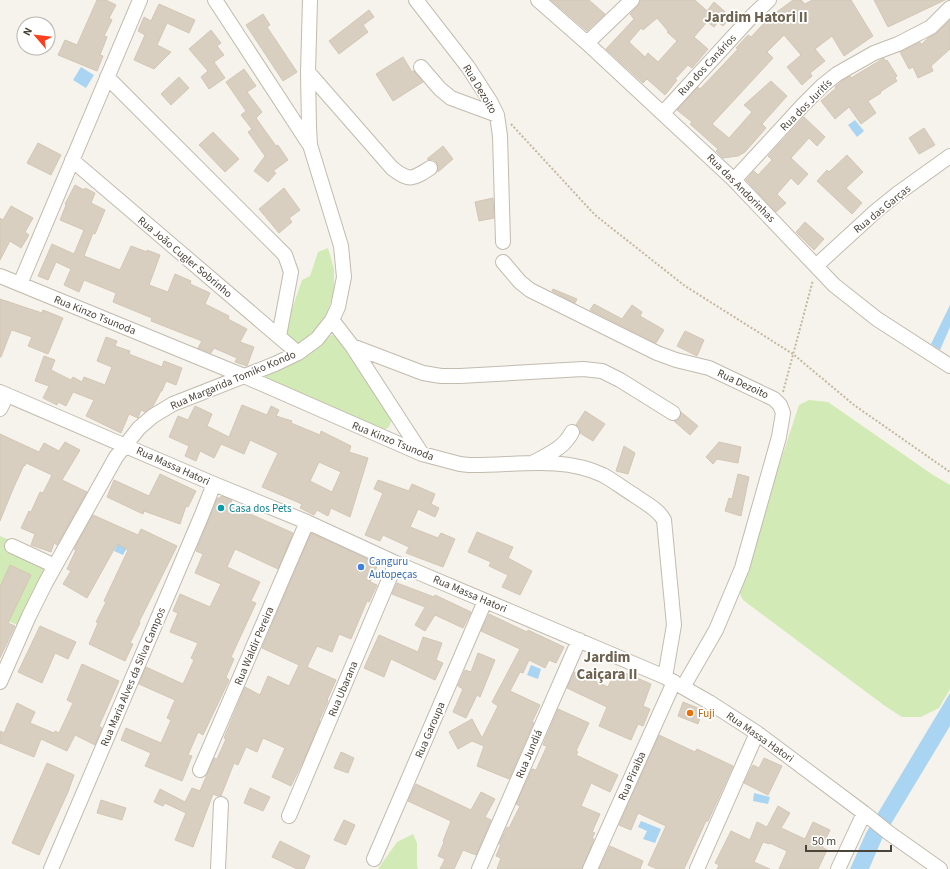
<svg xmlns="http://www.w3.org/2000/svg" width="950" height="869" viewBox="0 0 950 869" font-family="'Source Sans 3',sans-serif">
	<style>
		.green { fill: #d2eab5 }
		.water { fill: #a9d4f2 }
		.building { fill: #d8cfc1; stroke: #d3c7b4; fill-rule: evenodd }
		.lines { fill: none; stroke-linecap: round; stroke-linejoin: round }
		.minor-casing { stroke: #c2bbae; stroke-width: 16 }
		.path { stroke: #c4b79f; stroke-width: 2; stroke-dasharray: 2 2; stroke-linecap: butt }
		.minor { stroke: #fff; stroke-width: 14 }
		.culture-dot { fill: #0f9aa8; stroke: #fff; stroke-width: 1.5 }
		.shop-dot { fill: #3f7fe0; stroke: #fff; stroke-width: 1.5 }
		.food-dot { fill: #e8710a; stroke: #fff; stroke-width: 1.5 }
		.labels { text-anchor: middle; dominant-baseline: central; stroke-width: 3.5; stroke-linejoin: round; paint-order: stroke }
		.street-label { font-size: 11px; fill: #4b4439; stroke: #fff }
		.culture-label { font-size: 11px; fill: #0d838f; stroke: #fff; text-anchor: start }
		.shop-label { font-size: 11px; fill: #366cbe; stroke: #fff; text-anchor: start }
		.food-label { font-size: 11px; fill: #c56008; stroke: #fff; text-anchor: start }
		.district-label { font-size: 15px; font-weight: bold; fill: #6e6250; stroke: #fff }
	</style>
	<rect width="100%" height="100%" fill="#f6f3ec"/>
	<path class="green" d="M328,248L334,269V292L327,313L314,332L297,346L284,332L302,280L310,276L318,252Z
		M331,335L337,336L391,419C391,426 388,429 382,430L264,378L267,373L303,359Z
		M809,400L828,402L933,475L950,485V689L939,708L921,717H902L885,706L743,600L738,590L799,405Z
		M0,536L54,559L20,626L0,618Z
		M413,834L417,843V866L418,869H378L397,842Z"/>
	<path class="water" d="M81,67L94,75L86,88L73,80Z
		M855,120L864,131L857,137L848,125Z
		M950,305V327L940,350L931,344Z
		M121,537L130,542L123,555L114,551Z
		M531,665L541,669L538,679L527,675Z
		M950,693V726L882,839L869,869H850L866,833Z
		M754,793L770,797L768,804L753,801Z
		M641,821L661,829L655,843L643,839L647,831L638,827Z"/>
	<path class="building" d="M97,0H106L116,5L109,18L112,20L104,36L107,37L100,55L103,56L97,71L58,55L65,40L77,45Z
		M551,0H589L605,14L587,31Z
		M641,0H695L707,11L714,2L731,17L723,26L718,22L714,27L707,22L694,37L708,49L692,68L688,65L675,79L677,80L665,95L647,79L643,83L606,49L634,19L630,14L638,6ZM657,18L668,31L667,32L677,41L658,62L648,53L645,57L629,42L641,28L643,30Z
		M793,0H801L805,4L812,0H851L873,36L844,56L832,36L815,49L825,61L810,73L812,76L802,85L787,67L801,55L784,35L767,52L773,58L712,124L729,138L752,112L744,105L771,81L787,96L762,124L766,128L745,152L738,156L723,158L716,151L718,149L690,124L692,122L677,110L698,87L700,89L721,67L738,49L736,48L748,35L751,37L770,17Z
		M874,0H945L888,27Z
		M159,4L195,20L189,33L167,23L157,45L171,52L154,69L134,60L145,35L138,31L144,17L151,21Z
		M369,10L374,17L363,25L368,32L339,54L329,41Z
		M263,14L270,25L267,27L297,72L283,81L246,25Z
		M950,20V49L931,66L933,71L918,78L913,67L909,69L900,52L920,42L921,45L928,38L937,33Z
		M211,30L221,43L217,46L224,55L214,62L225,78L209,89L201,77L208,71L189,49Z
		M403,57L412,72L414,71L423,82L393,101L376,74Z
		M884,58L885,61L887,60L897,76L895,78L897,81L880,92L881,93L868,101L876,113L861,124L849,107L835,119L821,101L836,88L835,87L842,81L850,76L851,78Z
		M244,69L256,86L247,92L262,112L256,118L276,146L278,145L288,160L273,171L276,173L268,182L254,171L265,156L248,132L252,129L241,115L246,111L226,82Z
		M179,77L189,88L171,105L161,94Z
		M804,117L825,137L817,146L809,138L791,158L808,174L798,185L791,178L777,194L786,203L776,212L746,180L754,171L758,175L772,160L768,156Z
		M924,128L935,145L919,154L909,138Z
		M213,132L239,159L225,172L199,145Z
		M38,143L61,155L51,175L27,163Z
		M443,146L453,159L438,172L437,163L434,160L427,159Z
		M847,155L863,172L846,188L862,203L852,214L817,181L827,170L829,172Z
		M75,185L84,190L85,188L95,193L91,203L105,210L95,234L93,233L84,256L120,270L131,246L147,252V250L160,255L149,285L168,292L175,274L191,281L190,284L210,293L205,304L229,316L228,319L247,329L240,342L254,347L247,366L235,362L237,358L214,348L211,353L198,348L202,341L151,321L152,318L113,302L116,293L84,280L79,292L64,285L71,269L56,262L48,280L38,276L52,244L74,254L84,230L60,220L66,205L65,204Z
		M284,188L300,210L289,218L292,222L279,233L259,209Z
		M493,198L494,218L479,221L475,202Z
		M11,206L33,218L25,232L29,235L21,248L10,241L0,260V218L3,220Z
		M805,222L824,239L814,250L796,232Z
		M553,289L577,299L575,303L552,291Z
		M0,299L42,313L43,310L63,318L48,354L28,346L32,337L12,330L11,331L1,357H0Z
		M594,304L622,319L632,305L642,312L640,316L664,330L656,343L590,310Z
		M685,331L704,340L697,356L677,346Z
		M106,337L117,341L115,346L130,351L129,354L162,367L164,361L182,368L176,385L166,381L162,391H161L153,406L145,412L141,410L138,418L129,414L121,433L86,416L94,400L73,392L66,406L58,402L57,405L43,398L49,386L35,381L44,356L55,360L51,370L71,380L73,377L82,382L84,377L105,385L112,367L97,361Z
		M242,405L267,415L271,406L279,410L276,416L292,421L291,423L320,435L321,431L351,446L349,452L368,458L350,517L331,508L328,516L317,510L314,515L300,508L302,504L262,487L278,453L250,440L244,454L221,444L214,458L200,451L196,461L185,456L189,446L169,437L178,416L188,420L195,406L212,414L207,426L229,437ZM319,462L341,472L332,492L310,481Z
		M585,411L605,424L593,441L580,433V428L576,425Z
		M681,412L698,426L690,435L674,421L680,418Z
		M0,434L39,452L44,443L59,451L65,442L80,450L62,480L87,492L57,545L54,543L51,552L31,545L35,534L21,528L29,511L31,512L40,492L43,493L52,475L26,463L25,466L24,465L13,489L0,521Z
		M719,442L741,447L738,463L717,459L713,464L706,457Z
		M624,446L635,453L628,474L616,471Z
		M160,474L196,491L188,507L186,506L180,524L144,511L143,514L107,497L114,480L149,496Z
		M738,474L749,477L741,516L725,511L729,498L732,499Z
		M378,480L409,491L412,484L435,494L431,504L439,508L435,517L418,509L410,527L438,538L441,533L455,539L443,567L406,553L409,547L383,535L380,541L365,535L383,493L374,489Z
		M222,496L232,500L230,505L293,533L278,569L235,549L227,567L260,582L251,601L256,603L231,657L234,659L226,677L229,680L203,735L198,732L188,755L192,756L182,781L145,766L151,753L121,740L126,728L161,743L171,720L167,718L175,700L139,684L146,667L183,684L194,660L191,658L198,643L170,632L178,613L173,611L180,594L210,607L221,584L195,573L203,554L196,551L217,499Z
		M93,515L138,535L141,529L177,546L139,622L140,623L130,643L133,644L125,661L89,644L98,623L96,622L106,602L104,601L128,550L117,544L87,598L63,584L71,571L67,569L76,550L74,549Z
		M477,532L513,547L508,558L532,571L520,595L502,587L508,575L489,566L491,562L468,552Z
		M311,533L378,564L370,582L377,585L369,602L367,601L351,639L339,634L332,652L317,646L307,667L336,680L327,700L328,701L319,721H320L305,757L291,786L272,777L285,748L263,738L257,752L246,747L238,765L234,763L221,796H218L213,794L193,847L175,840L186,813L165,803L163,806L154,802L160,789L185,802L192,788L200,791L214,758L217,759L226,739L224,738L245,687L260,695L268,676L289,686L299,665L262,648Z
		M10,565L31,575L8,623L15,626L0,658V587Z
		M397,583L434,597L435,595L471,612L463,628L435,615L425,631L415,625L425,607L392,594Z
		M489,614L527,632L528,630L564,647L556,663L549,660L545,668L529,660L523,673L520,672L510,691L540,705L532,722L534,723L532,726L509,779L477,766L484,746L472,741L458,749L449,732L472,719L482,738L498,706L492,702L520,649L481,631Z
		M40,626L76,642L68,659L55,653L42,683L18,672Z
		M379,635L418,652L423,637L442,643L436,660L443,663L435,680L391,659L384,677L364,668Z
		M478,653L495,660L480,697L477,695L466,718L453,712L463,689L458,686L465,670L471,672Z
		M82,664L119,681L99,726L102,728L95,745L75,735L67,751L41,739L34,757L0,743V731L4,733L17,703L35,712L30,723L54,733L55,731L59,733L73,703L67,700Z
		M616,669L651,684L643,706L650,709L643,726L638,724L631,740L599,726L607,707L567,688L574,672L608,687Z
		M683,702L703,710L698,724L678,716Z
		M558,709L589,723L576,751L578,752L576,755L618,775L610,792L591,783L581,806L600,814L592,832L595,833L592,838L594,839L582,869H497L501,858L496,856L501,844H499L507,827L509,828L520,806L516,804L532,769L536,770L547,746L543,745Z
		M659,735L695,752L697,749L733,766L708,821H706L684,869H657L648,865L666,826L638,813L631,830L619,825Z
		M341,752L354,758L348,773L334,768Z
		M764,758L782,766L768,795L744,783L753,765L759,768Z
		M47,763L74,775L68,792L39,855L12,843Z
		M416,784L471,810L481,792L495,799L485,817L491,820L476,855L463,850L454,869H440L445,859L438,856L444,842L443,841L451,821L408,801Z
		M250,788L270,797L263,811L244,803Z
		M101,800L126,808L122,820L97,813Z
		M778,806L790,813L781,828L805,839L813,822L830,830L822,847L827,850L818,869H779L787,851L770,843V844L763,842L754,862L770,869H717L719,865L715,863L731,831L750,840L757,822L767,827Z
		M344,820L355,825L346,845L334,840Z
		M280,841L310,856L304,869H297L272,857Z
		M610,846L643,861L640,869H599Z"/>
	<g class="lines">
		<g class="minor-casing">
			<path id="minor" d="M215,0L309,144
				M416,0L468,67L490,101L497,115L500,136L503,242
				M538,0L587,43L734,180L834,285L877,319L950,366
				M587,43L632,0
				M421,67L440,89L451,98L497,115
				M308,72L392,168C409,182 413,179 430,168
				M107,77L285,255L291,272L279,336
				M663,113L753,15L769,0
				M72,160L298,353
				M734,180L803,105L822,86L837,74L874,53L898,44L931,27L950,8
				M503,262L520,282L530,290L657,353L676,360L709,368L774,399L780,405L783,413L779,437L742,568L716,630L683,687
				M817,265L876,211L897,194L950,156
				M0,276L244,376L422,454L460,464L469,465C513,466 561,455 603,475C614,481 624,489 634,495C645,503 658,509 664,520L674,625L665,677
				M20,284L140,0
				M332,320L352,346L422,454
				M352,346L423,373L441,376H460L583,369L602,371L620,380L673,413
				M0,392L214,484L307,522L396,563L665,677L709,702L757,733L864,813L889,833L940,869
				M0,409L7,395
				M534,462C549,454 564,448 572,432
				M12,546L55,566
				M0,682L29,616L46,582L116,457L139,428L153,416L173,404L275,364L298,353L317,339L332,320L338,307L344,277L341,246L310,145L309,127L308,72L310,0
				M200,770L307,522
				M289,816L396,563
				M374,859L485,601
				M51,869L201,517L214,484
				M218,869L221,804
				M479,869L579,640
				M590,869L674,682
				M697,869L757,733
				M838,869L864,813"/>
		</g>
		<path class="path" d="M511,124L595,215L685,286L793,354L854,405L950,472
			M783,392L813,280"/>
		<use href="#minor" class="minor"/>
	</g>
	<circle class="culture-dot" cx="221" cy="508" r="4"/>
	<circle class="shop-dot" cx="361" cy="567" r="4"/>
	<circle class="food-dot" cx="690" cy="713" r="4"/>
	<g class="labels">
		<g class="street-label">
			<text transform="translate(707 65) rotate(-47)">Rua dos Canários</text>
			<text transform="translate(480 89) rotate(59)">Rua Dezoito</text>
			<text transform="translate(806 105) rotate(-45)">Rua dos Juritís</text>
			<text transform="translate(741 188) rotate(45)">Rua das Andorinhas</text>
			<text transform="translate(882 209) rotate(-39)">Rua das Garças</text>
			<text transform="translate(185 257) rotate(40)">Rua João Cugler Sobrinho</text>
			<text transform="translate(95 315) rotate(22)">Rua Kinzo Tsunoda</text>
			<text transform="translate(233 380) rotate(-23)">Rua Margarida Tomiko Kondo</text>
			<text transform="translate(743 384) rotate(25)">Rua Dezoito</text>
			<text transform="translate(393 441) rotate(22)">Rua Kinzo Tsunoda</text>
			<text transform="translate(173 466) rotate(24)">Rua Massa Hatori</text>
			<text transform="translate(470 594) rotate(23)">Rua Massa Hatori</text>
			<text transform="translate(254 646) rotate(-67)">Rua Waldir Pereira</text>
			<text transform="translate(133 677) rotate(-67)">Rua Maria Alves da Silva Campos</text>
			<text transform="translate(343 689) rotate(-67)">Rua Ubarana</text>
			<text transform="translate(430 730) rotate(-67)">Rua Garoupa</text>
			<text transform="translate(760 737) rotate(35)">Rua Massa Hatori</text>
			<text transform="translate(529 754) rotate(-67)">Rua Jundiá</text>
			<text transform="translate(632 776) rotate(-66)">Rua Piraiba</text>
		</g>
		<g class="culture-label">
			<text x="229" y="508">Casa dos Pets</text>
		</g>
		<g class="shop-label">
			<text x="369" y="561">Canguru<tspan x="369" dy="13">Autopeças</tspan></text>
		</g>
		<g class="food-label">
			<text x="698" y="713">Fuji</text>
		</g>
		<g class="district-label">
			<text x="756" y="17">Jardim Hatori II</text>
			<text x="607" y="657">Jardim<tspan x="607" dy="17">Caiçara II</tspan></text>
		</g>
	</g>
	<g transform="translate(36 36) rotate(298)"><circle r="19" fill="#ffffff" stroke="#b7b4b0"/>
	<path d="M0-3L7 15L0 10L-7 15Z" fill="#fc3f1d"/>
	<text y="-6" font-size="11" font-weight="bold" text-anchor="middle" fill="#4b4439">N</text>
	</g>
	<path d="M806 845v6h85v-6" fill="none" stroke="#4b4439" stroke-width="2"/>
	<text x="812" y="845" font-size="12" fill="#4b4439" stroke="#ffffff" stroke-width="3" paint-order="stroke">50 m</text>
</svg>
